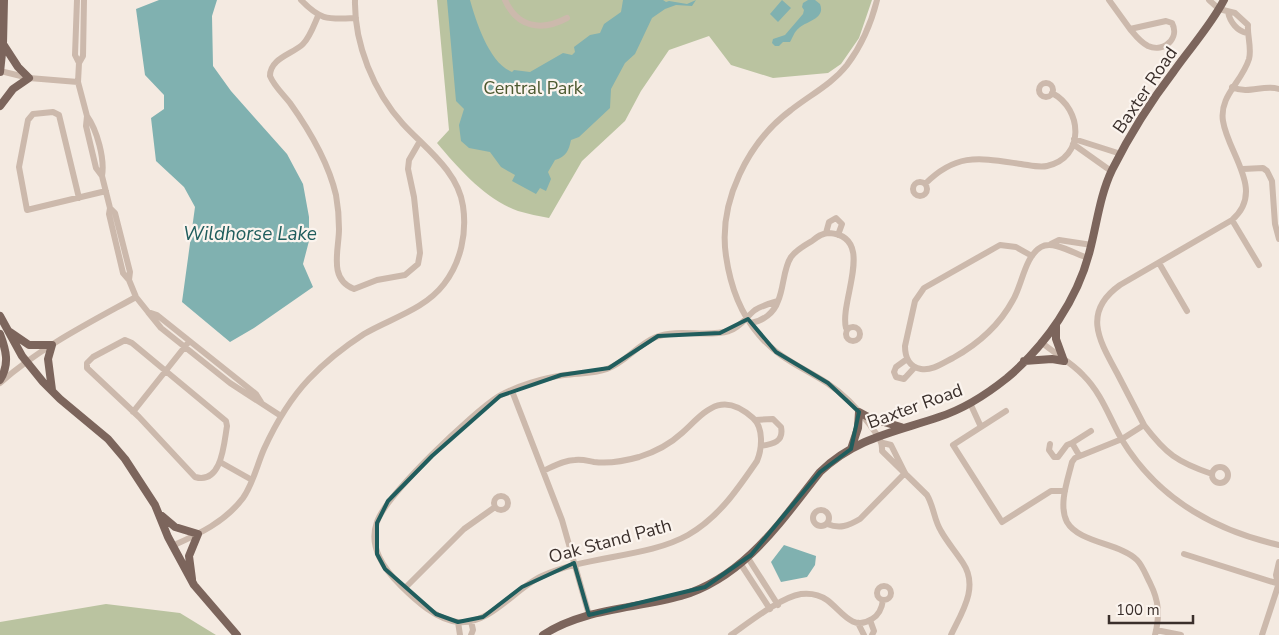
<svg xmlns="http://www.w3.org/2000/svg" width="1279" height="635" viewBox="0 0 1279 635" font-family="'Nunito Sans',sans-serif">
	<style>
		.green { fill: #bac3a0 }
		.water { fill: #80b1b0 }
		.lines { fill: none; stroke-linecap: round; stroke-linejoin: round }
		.minor { stroke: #ccb9ac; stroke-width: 6 }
		.major { stroke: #7c655c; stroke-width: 8 }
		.marked { fill: none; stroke: #205d5d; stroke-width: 4; stroke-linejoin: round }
		.labels { text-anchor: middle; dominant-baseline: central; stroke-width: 4.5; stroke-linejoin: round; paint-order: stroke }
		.park-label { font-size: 18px; fill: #4c592f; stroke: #fbf4ee }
		.street-label { font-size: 18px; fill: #3a2f2b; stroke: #fbf4ee }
		.water-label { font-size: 19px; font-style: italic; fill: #205d5d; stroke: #fbf4ee }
	</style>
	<rect width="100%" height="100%" fill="#f4eae1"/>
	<path class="green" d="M437,0H872L859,38L841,64L828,73L773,78L731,65L709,36L669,50L641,91L625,121L582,161L549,218C539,216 528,214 518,211C485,199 459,169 437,143L449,130Z
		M106,604L180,613L216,635H0V622Z"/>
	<path class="water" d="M159,0H217L212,16L213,66L231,91L287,154L303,184L309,217V241L303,264L313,287L254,328L230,342L182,302L195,207L184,187L156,161L151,118L164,109V95L145,75L136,9Z
		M447,0H470C476,21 489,63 512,72L514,70L530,72L563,53L572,55L575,52L574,47L590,35L600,33L604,24L621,12L623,0H663L666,2L669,1L687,4L696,0L692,6L676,5L665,9L652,18L635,54L625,63L611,89L610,108L579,137L571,140C569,150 566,157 555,160L548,172L551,179L546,191L540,188L536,194L512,181L515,175L501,167L490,152L469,148L461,141L459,125L464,109L456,101Z
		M782,0L791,8L778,22L770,14Z
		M808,0H815L820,4C826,19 806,21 799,28C794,32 793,37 790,42H783L779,46H775L772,43L773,39L785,35L803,14L804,10L802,7L803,3Z
		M784,545L816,556L815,565L807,577L781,582L771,562Z"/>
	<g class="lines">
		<path class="minor" d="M77,0L75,55L79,63L83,56L84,0
			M301,0C321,21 328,19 356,18
			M505,0C517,27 541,32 567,18
			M877,0C871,24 862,45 847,65C832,84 810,95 791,110C748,142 718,202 726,256C730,284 740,313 759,335C778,358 802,367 827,383C844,394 858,409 870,425C876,434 883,440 882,451L927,495C934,507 934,520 941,531C947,542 956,552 963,563C979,587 962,612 951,635
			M1109,0L1130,29
			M1228,12C1230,22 1237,31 1247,33
			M318,16C314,25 310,37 303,44C293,54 270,58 270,76C274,86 283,94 290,103C310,131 328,161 336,195C338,206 339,217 339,229C339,250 328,279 354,289L377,280L405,275L418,264L420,253L414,197L408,169L409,160L420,141
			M1166,21L1172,23C1180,38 1164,53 1148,46C1140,42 1135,35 1130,29Z
			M79,63L78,82L87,116L86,126L96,168L102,176C105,159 97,130 87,116
			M0,71L29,78L78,82
			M1039 90a7 7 0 1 1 14 0a7 7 0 1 1-14 0Z
			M1232,87C1249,95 1263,84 1279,89
			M1074,139L1121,154
			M1073,144L1111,171
			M1243,169L1263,168L1267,171L1272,181L1275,224L1279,239
			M102,176L110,208L115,213L130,272L129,280L123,273L109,214L110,208
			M913 189a7 7 0 1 1 14 0a7 7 0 1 1-14 0Z
			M925,184C957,152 980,158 1021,164C1029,165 1039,168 1047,166C1085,158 1083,109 1052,93
			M79,198L59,115L53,112L33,114L28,120L19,167L27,210L106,191
			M1232,220L1259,265
			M826,233L829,222L836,218L842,224L838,235
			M1051,244L1059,240L1092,245
			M1032,256L1016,247L1000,245L924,288L915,301L905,346C905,357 909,367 921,369C932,371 943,363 953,358C978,344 999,326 1013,300C1022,285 1025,256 1041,247C1053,240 1075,254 1088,258
			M1159,263L1187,311
			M129,280L136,297L148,312
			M778,301C784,288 783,269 791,257C796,250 805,245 812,241C817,237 822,233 829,233C877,236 839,301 846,328
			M846 334a7 7 0 1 1 14 0a7 7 0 1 1-14 0Z
			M125,340L132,343L226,421L227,426C224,443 222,485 195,477L139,417L87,368V363L93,357Z
			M1041,342C1054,353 1072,363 1083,375C1102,394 1109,417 1122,440C1158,499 1213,530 1279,545
			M907,359L896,367L894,372L896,377L904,379L915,367
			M0,383C41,347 89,323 136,297
			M512,391L562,520L589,615
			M261,402L256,394L157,315L148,312L161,328L230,383L281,416
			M970,403L981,427
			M1006,411L953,445L1002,522L1051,491H1065
			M133,412L187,344
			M755,420L773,419L781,427C784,442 773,444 761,446
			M1144,425C1166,454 1177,462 1212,474
			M883,443L891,445L905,473
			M1072,443L1091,431
			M1050,444L1049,450L1054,457H1058L1067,445L1072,443L1079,455
			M220,462L252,480
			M1212 475a8 8 0 1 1 16 0a8 8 0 1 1-16 0Z
			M543,471C554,466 564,460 575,460C582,459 588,461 594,462C610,464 625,461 639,457C655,452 670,444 682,433C705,412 721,389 753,418C764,428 762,449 757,461C737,490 719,517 688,535C647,558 588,555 542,576C515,588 491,625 458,622C437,620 416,601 401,586C384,569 368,547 377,522C386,495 473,412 499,396C517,386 543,378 564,375C578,373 594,374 607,369C625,363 638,344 656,337C680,328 705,338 729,331C741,327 746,317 755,310C761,306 771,303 778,301C774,313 763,321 751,323
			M494 503a7 7 0 1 1 14 0a7 7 0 1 1-14 0Z
			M813 518a8 8 0 1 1 16 0a8 8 0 1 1-16 0Z
			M827,524C840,529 848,526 860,519L905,473
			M172,546C199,534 225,522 243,498C253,484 257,465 264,449C275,425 290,399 309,379C325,362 344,347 364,334C391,318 424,310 444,284C461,262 467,233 463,206C458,171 425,148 403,124C374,92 354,44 355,0
			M1184,554L1279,584
			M748,558L778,605
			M740,563L770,609
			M1278,584L1276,575L1279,562
			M877 593a7 7 0 1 1 14 0a7 7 0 1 1-14 0Z
			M404,589L464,529L495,507
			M870,620L874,631L872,635
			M471,621L473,630L471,635
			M458,622L460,635
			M858,623L864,635
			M1156,630L1181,635
			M731,635C748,623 781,597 801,594C810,593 820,595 827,600C841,610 852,632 872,619C879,615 882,608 883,600
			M1155,635C1160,615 1159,601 1150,583C1146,576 1143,566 1137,560C1120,543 1079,543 1067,522C1058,505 1068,479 1072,462L1075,458L1122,439L1144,425C1135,408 1126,390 1117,373C1099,340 1082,312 1120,285L1232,220C1266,191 1228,154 1223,121C1219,96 1242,82 1249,59C1252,48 1247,36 1248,25L1235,13L1219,9L1209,0
			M1262,635L1279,583"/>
		<path class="major" d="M0,72L3,44L4,0
			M0,106L13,89L29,78L18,67L3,44
			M0,316L22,356L43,382L60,399L108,439L125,459L155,505L168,537L194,585L237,635
			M1056,325V339L1064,361
			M10,332L29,345H52L48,359L52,390
			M0,334C6,350 10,364 0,380
			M1024,361L1052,359L1064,361
			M851,449L858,428L859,412L870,418L901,427
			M162,516L175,527L198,534L189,556L192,579
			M543,635C584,608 635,609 681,596C745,577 781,521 820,472C855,438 895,432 939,417C964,409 987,394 1007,378C1046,345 1078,299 1090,250C1097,223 1100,195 1112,170C1129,136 1151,101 1174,71C1191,47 1211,25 1224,0"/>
	</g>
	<path class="marked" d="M748,319L776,352L828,383L859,412L851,449L820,472L751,555L705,587L589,615L574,563L522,587L483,617L458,622L436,614L385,569L377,554V523L388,501L432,456L500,396L561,375L609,368L658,336L720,333Z"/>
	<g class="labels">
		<g class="park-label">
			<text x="533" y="88">Central Park</text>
		</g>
		<g class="street-label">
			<text transform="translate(1145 90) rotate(-56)">Baxter Road</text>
			<text transform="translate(915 406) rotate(-20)">Baxter Road</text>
			<text transform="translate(610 541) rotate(-15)">Oak Stand Path</text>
		</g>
		<g class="water-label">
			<text x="250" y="234">Wildhorse Lake</text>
		</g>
	</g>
	<path d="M1109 615v8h84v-8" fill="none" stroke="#3a2f2b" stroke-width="2.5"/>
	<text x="1116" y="615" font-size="15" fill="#3a2f2b" stroke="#fbf4ee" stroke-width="4" paint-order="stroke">100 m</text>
</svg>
